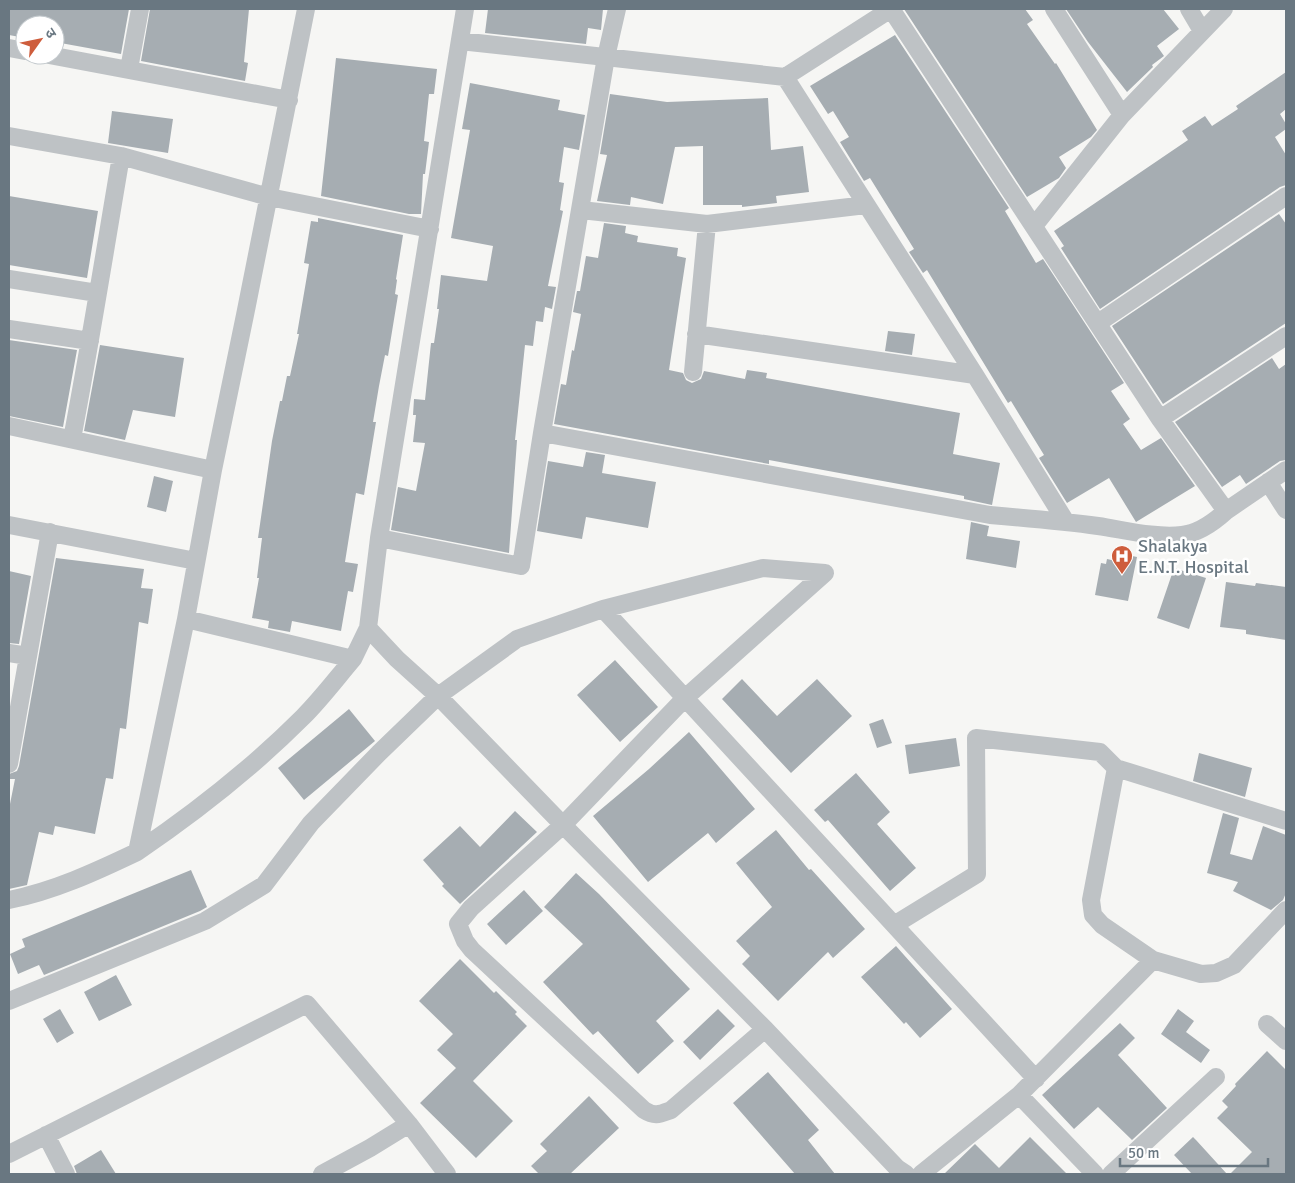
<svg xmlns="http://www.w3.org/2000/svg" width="1295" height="1183" viewBox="0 0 1295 1183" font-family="Signika,'Noto Sans Devanagari',sans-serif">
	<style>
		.building { fill: #a6adb2 }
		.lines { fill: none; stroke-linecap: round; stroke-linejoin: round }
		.minor { stroke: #bec2c5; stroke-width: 18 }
		.labels { text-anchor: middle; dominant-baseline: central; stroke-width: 5; stroke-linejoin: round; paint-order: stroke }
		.poi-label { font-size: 18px; fill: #697781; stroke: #fff; text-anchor: start }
	</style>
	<rect width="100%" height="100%" fill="#f6f6f4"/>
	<path class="building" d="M9,9H129L121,54L55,42V25H25V38L9,35Z
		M150,9H249L244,62L248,63L245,81L141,61Z
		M488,9H603L601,30L588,28L586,44L485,33Z
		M904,9H1025L1033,20L1027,24L1055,64L1056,63L1097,130L1091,137L1059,157L1066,168L1059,178L1027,197Z
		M1066,9H1163L1179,29L1157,46L1164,56L1152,65L1153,67L1127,92L1088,42Z
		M895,35L1009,208L1005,211L1036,263L1043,259L1124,383L1111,391L1130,419L1123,424L1141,450L1161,438L1195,486L1136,522L1109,478L1067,503L1039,458L1044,455L1011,401L1008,403L927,270L923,273L909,252L914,249L870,178L864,181L840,142L849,137L833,111L828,114L810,86Z
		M336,58L437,69L434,94H429L424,141L429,142L425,174H423L421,214H409L321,196Z
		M1286,72V109L1280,114L1286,124V129L1275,137L1286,155V185L1280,187L1100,309L1061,248L1064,246L1054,231L1188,140L1182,131L1205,116L1212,126L1238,109L1236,106Z
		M470,83L560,100L558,110L585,115L579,150L564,147L559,182L564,183L560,210L563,211L548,286L556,287L552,309L545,307L543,322L536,321L533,346L525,345L515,440H517L509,553L391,530L398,487L416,491L425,443L413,442L416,415H413L414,399L425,400L431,343H434L439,309H437L441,275L487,281L493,246L451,238L470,130L462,129Z
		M610,94L667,102L768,98L771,150L803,146L809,192L776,196L777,203L742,207V205H703V146L675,147L663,204L631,197L630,205L597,201L607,155L600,154Z
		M112,111L173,119L168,153L108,143Z
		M9,196L98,211L87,278L9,265Z
		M1279,214L1286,224V323L1163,404L1112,326Z
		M318,218L403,235L396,279L397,280L395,294L398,295L388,356L385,355L379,386L373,422H376L364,495L356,493L345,562L358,564L353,592L348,591L341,631L292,621L290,632L268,628L269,621L252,618L259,578H257L262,538H258L272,441L280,401H282L287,376H290L299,334H297L309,264L304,263L311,221L318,222Z
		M604,223L626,226L625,233L638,236L637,242L678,248L677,256L686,258L669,370L683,373L686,380L692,383L701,379L704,371L745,379L747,370L767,373L766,378L960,413L953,454L1000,463L992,505L964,499V496L769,460V464L554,424L561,384L566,385L572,350L574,351L581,314L573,312L577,291H580L586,256L598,258Z
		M888,331L915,334L912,355L885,351Z
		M9,340L77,350L63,427L9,416Z
		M100,345L184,358L175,417L133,410L125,440L84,431Z
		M1272,358L1279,369L1286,364V460L1280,461L1246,484L1240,475L1222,487L1175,422Z
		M586,452L605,455L602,473L656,482L648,528L586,517L582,539L537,531L548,461L583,467Z
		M154,476L173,481L166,512L147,507Z
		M971,522L989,526L987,536L1020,541L1016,568L966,559Z
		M1118,553L1137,557L1128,601L1095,595L1101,563L1106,564L1107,559L1116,561Z
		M56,558L144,569L141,588L153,589L148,624L139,622L126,729L120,728L113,779L106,778L95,834L55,826L53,835L39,832L27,885L9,889V809L15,779H9V774L17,771L19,766Z
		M1174,568L1206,578L1189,629L1157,618Z
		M9,571L31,576L19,644L9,643Z
		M1226,582L1255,586L1256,583L1286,587V640L1246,634V630L1220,627Z
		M615,660L658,707L620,742L577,695Z
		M742,679L777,716L817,679L852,716L791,773L722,699Z
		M349,709L375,741L304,800L278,768Z
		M883,719L892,743L877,748L869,724Z
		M689,732L755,809L716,843L708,833L648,882L593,816L649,769Z
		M956,738L960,766L909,774L905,745Z
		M1199,753L1252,768L1245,797L1193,781Z
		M856,773L890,812L877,824L916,868L890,891L828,820L825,822L814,810Z
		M515,811L537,832L460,904L442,886L444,884L423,860L460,826L480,847Z
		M1223,813L1239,818L1230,854L1252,860L1263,826L1286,835V893L1283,900L1271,910L1233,891L1238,882L1207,873Z
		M776,830L809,870L811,869L865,929L833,958L828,952L778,1001L742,964L750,956L736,941L772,907L736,863Z
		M191,870L207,907L200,911L44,975L39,965L18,974L10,954L25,947L22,939Z
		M576,873L599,894L690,989L656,1021L674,1041L638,1074L598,1031L593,1035L543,982L583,944L544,907Z
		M524,890L543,911L506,945L487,924Z
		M896,946L952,1009L920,1038L906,1022L904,1024L861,977Z
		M460,959L494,993L496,991L517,1012L515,1014L527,1026L473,1081L513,1121L476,1158L420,1103L456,1068L437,1050L453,1034L419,1001Z
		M116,975L132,1005L99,1021L84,992Z
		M60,1009L74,1033L57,1043L43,1019Z
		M718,1009L735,1026L700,1060L683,1042Z
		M1178,1009L1194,1021L1186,1032L1210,1050L1201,1063L1161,1034Z
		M1120,1023L1135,1038L1118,1055L1167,1108L1132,1140L1098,1107L1074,1129L1042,1095Z
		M1267,1051L1286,1070V1174H1230L1252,1152L1217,1118L1228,1107L1222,1101L1236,1086L1235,1084Z
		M768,1072L819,1130L808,1140L835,1174H795L733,1103Z
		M589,1096L619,1128L570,1174H539L531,1166L547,1151L540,1144Z
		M1030,1137L1067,1174H944L975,1144L999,1168Z
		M1193,1137L1196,1140L1227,1174H1192L1174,1155Z
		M101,1150L116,1174H77L74,1166Z"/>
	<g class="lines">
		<path class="minor" d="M1054,9L1122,115
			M1189,9L1202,31
			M460,41L785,77
			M9,48L25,51
			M49,55L289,100
			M129,69L140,9
			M9,136L121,156L269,197L430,229
			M581,210L707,224L866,205
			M1034,226L1122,115L1224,9
			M9,279L97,293
			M1098,323L1286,196
			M9,329L90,341
			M696,334L975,375
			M693,372L707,224
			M1160,419L1286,336
			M9,426L213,470
			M542,433L606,57L617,9
			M72,439C90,345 105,250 121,156
			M1268,482L1286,510
			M1066,522L975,375L785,77L891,9L1160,419L1226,511L1286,470
			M9,525L196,561
			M379,538L465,9
			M603,609L763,568L825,573
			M186,619L353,659L368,628
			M9,653L28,656
			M9,764L50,532
			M1116,768L1091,900L1093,915L1102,925L1153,960
			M137,852C196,812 252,768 303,717C321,699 336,679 353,659
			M9,900C54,891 95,872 137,852L186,619L213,470L245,315L306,9
			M894,925L977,874L976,738L1100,752L1116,768L1286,821
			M9,1001L205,921L264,885L311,823L379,753L438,696L517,639L603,609L1036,1079
			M1267,1024L1286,1041
			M765,1029L671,1110C660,1114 655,1117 644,1110L472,950L465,941L458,924L471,908L563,825L685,698L825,573
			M1019,1095L1153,960L1201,974L1216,973L1234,965L1286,910
			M46,1135L66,1174
			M9,1154L307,1004L409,1124
			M322,1174L370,1148L409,1124L447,1174
			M906,1174L897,1168L765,1029L563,825L438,696L397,659L368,628L379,538L521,566L542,433L990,515C1026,518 1062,521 1098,526C1125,530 1155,538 1182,535C1199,533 1214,522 1226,511
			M921,1174L1019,1095L1095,1174
			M1111,1174L1216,1077"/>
	</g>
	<defs>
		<g id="hospital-pin" transform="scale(1.125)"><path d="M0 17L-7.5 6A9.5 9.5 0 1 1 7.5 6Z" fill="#ce5d3c" stroke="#fff"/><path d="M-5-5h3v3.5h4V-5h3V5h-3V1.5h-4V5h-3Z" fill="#fff"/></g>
	</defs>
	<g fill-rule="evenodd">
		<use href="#hospital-pin" x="1122" y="556"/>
	</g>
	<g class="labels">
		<g class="poi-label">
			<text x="1138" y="546">Shalakya<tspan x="1138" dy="21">E.N.T. Hospital</tspan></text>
		</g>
	</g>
	<rect width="1295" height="1183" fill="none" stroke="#697781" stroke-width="20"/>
	<g transform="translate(40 40) rotate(57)"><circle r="24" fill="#ffffff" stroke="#c3c9cd"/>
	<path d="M0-4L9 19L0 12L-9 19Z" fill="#ce5d3c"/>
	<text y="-8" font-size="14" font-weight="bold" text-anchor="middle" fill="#697781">उ</text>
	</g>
	<path d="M1120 1158v8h148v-8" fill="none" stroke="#697781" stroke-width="2.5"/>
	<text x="1128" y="1158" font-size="15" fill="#697781" stroke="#ffffff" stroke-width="4" paint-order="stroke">50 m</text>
</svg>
